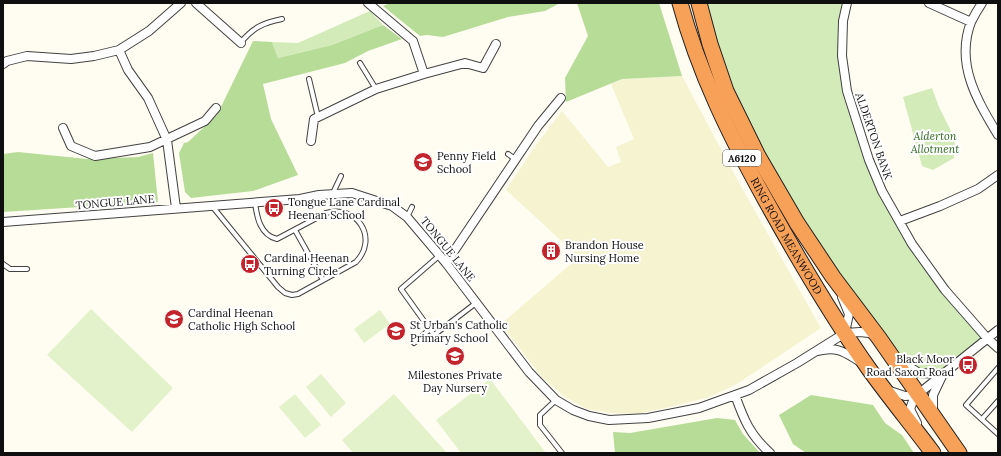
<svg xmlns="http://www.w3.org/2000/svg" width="1001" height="456" viewBox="0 0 1001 456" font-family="Lora,serif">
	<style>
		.farmland { fill: #f6f3d0 }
		.green { fill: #d3ebb9 }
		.forest { fill: #b7dc98 }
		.pitch { fill: #e4f2cb }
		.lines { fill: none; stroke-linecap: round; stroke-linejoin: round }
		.lane-casing { stroke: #424242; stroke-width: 6 }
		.street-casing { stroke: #424242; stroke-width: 10 }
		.highway-casing { stroke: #202020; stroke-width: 17 }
		.lane { stroke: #fff; stroke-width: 4 }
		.street { stroke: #fff; stroke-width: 8 }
		.highway { stroke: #f7a057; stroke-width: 15 }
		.labels { text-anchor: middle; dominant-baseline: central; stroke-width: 4; stroke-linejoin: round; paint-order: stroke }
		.shield { fill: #fff; stroke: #575757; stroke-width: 1 }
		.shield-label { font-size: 10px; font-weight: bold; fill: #0f0f0f }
		.street-label { font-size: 11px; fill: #0f0f0f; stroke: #fff }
		.park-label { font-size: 11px; font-style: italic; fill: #2d691d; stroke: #fff }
		.poi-label { font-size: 11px; fill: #0f0f0f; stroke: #fff; text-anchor: start }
	</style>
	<rect width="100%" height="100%" fill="#fffcf1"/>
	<path class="farmland" d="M682,76L738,181L821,328L737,384L709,397L674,406L637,414L612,413L587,409L565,397L541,376L501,324L579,257L506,190L534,148L562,111L608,167L621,162L616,147L634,139L611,84L622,79Z"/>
	<path class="green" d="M699,3H847L842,56L869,160L912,244L987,338L943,374L923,370L907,362L843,279L758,156Z
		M370,11L383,25L332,45L278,58L272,42L298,43Z
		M932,88L939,107L955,139L954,158L933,170L922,166L903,97Z"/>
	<path class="forest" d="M390,3H560L545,11L508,17L443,37L427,35L420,36L383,6Z
		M577,3H659L682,76L622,79L566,102L565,78L588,36Z
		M383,25L402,39L368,51L345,63L263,84L271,119L298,175L253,191L191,198L185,192L179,153L184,143L188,142L217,115L253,41L272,42L278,58L332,45Z
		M18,152L87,159L138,157L153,153L158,202L3,212V154Z
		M811,395L873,405L885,423L902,435L914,453H806L793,444L779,415Z
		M717,418L735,420L743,434L760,453H615L613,432L630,433Z"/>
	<path class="pitch" d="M91,309L173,388L132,432L47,355Z
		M380,310L390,324L364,343L354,329Z
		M321,374L346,403L331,417L306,387Z
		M490,379L546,453H461L436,420Z
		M295,394L321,425L305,438L279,407Z
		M394,394L447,453H353L342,440Z"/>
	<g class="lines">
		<g class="lane-casing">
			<path id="lane" d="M241,42C254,27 263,23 282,19
				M360,63L376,89
				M309,79L318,117
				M508,154L515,159
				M333,193L341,176
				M212,206L278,287L285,293L292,295L298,294L356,262C379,238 357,204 326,213L277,239C260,235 257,217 255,203
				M407,217L412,207
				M295,230L323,280
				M440,255L401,289L434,335L476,303
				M3,264L10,269H27
				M414,343L430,329
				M998,368L966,405L998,434
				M556,400L540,415V425L562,453
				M982,419L998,401"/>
		</g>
		<g class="street-casing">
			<path id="street" d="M196,3L241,43
				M368,3L413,41L424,74
				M847,3L843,21L842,56L847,91L869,160L882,191L912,244L945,290L987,338L998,348
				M929,3L971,22
				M982,3C978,9 974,16 971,22C955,64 977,100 998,135
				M119,50L128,70L148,98L167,140L176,208
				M3,64L7,61L27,56L71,59L94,56L119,50L149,31L181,3
				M63,128L71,146L95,156L150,147L205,121L216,108
				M311,141L314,119L376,89L424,74L465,63L483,68L496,44
				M900,221L940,206L978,189L998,175
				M3,222L300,199L319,195L352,193L392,206L407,217L446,263L529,372L556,400L573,410L589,416L609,420L648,418L699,408L749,390L797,363L845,333L860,332L869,333L875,336
				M446,263L538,126L561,98
				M842,297L849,314L845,333
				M818,351C837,346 844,352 859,361
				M900,361L919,373L943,374
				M887,390L905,396L917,395
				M735,395C744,420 750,435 770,453
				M933,413V395L942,376
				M917,423L910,409L913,401L917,395L998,330"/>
		</g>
		<g class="highway-casing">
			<g id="highway">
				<path id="s1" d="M680,3C699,73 730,136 765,199C797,257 831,315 869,369C890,398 912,425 933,453"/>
				<path d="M699,3L710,44L726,91L758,156L797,223L833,277L879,338L959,453"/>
			</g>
		</g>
		<use href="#lane" class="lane"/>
		<use href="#street" class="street"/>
		<use href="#highway" class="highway"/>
	</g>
	<defs>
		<g id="school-disc" transform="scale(1)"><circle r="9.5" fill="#c3232a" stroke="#fff"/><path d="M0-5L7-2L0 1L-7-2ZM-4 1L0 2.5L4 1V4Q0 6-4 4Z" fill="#fff"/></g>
		<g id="bus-disc" transform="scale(1)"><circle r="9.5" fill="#c3232a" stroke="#fff"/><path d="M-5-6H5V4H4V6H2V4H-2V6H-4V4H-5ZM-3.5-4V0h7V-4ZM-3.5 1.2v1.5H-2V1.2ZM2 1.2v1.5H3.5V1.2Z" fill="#fff"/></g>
		<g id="building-disc" transform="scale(1)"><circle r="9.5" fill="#c3232a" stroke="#fff"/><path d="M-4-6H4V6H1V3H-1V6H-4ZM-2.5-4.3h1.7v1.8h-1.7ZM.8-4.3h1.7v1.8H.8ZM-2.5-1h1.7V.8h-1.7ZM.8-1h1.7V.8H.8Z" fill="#fff"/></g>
	</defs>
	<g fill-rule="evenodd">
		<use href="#school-disc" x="423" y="162"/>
		<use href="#bus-disc" x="274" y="208"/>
		<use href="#building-disc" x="551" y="251"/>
		<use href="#bus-disc" x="250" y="264"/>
		<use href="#school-disc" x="174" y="319"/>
		<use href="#school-disc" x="396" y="331"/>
		<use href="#school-disc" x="455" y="356"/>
		<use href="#bus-disc" x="968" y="365"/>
	</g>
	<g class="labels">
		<rect class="shield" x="723" y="150" width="38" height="16" rx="3"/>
		<g class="shield-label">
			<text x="742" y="158">A6120</text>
		</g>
		<g class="street-label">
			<text transform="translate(874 136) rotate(71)">ALDERTON BANK</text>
			<text transform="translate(115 202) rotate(-5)">TONGUE LANE</text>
			<text stroke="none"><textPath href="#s1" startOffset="257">RING ROAD MEANWOOD</textPath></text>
			<text transform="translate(448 249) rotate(51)">TONGUE LANE</text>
		</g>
		<g class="park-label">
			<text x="935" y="136">Alderton<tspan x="935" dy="13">Allotment</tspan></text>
		</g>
		<g class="poi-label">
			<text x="437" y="156">Penny Field<tspan x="437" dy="13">School</tspan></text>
			<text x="288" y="202">Tongue Lane Cardinal<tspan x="288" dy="13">Heenan School</tspan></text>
			<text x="565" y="245">Brandon House<tspan x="565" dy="13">Nursing Home</tspan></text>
			<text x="264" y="258">Cardinal Heenan<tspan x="264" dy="13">Turning Circle</tspan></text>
			<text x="188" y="313">Cardinal Heenan<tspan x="188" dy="13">Catholic High School</tspan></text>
			<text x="410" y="325">St Urban's Catholic<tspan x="410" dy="13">Primary School</tspan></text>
			<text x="954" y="359" text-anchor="end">Black Moor<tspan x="954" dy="13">Road Saxon Road</tspan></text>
			<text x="455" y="375" text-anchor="middle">Milestones Private<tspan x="455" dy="13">Day Nursery</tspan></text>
		</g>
	</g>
	<rect width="1001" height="456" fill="none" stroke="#0f0f0f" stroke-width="8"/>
</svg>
